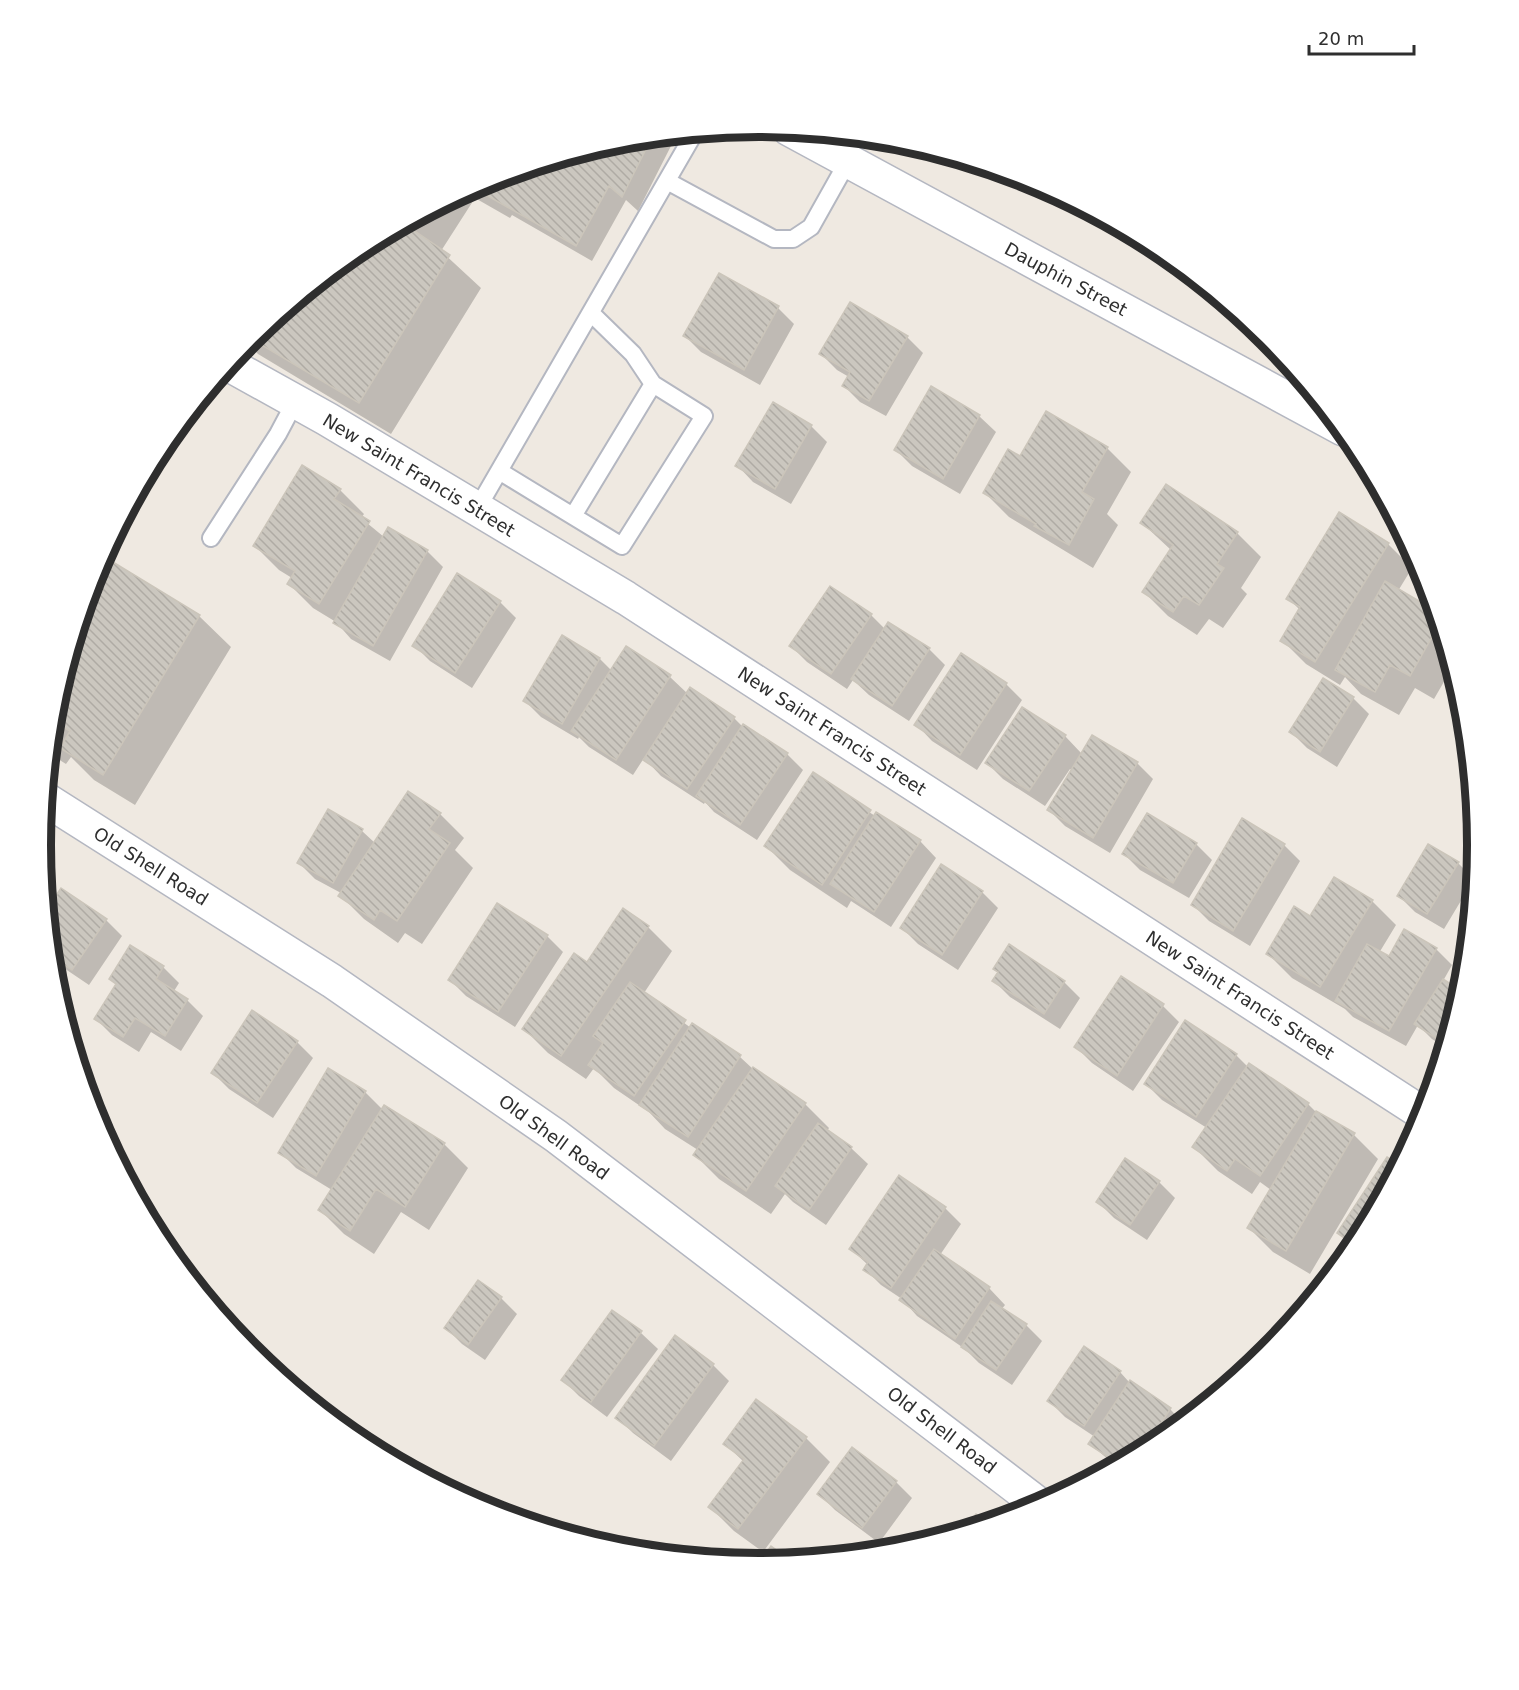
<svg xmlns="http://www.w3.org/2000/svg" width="1519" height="1690" viewBox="0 0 1519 1690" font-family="'DejaVu Sans',sans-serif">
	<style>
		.shadow { fill: #0003 }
		.building { fill: url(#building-back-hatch); stroke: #cbc5ba; stroke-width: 1.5 }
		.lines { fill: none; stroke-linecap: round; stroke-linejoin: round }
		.lane-casing { stroke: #b4b7c1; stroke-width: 20 }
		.street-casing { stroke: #b4b7c1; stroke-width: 36 }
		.secondary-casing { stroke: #b4b7c1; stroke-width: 36 }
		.lane { stroke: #fff; stroke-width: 16 }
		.street { stroke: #fff; stroke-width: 33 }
		.secondary { stroke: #fff; stroke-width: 33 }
		.labels { text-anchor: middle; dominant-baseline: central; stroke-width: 6; stroke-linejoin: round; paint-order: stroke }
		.street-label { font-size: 18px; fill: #2e2e2e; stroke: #fff }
		.rim { fill: none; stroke: #2e2e2e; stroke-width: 8 }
	</style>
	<defs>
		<pattern id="building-back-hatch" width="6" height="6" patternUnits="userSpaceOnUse" patternTransform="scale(1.5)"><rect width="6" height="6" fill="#cbc7bf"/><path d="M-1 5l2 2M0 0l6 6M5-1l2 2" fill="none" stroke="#afaba4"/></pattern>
	</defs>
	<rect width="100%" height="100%" fill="#efe9e1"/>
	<path class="shadow" d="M664,135L672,144L638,211L626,200L592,261L512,215L510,218L475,198L441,251L481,288L391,434L258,354L246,342L360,247L485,181L620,140Z
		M720,275L778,308L794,324L760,385L701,352L685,336Z
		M907,337L923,353L886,416L860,402L844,386L849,377L837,370L821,354Z
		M932,388L979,416L996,432L960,494L912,466L896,450Z
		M811,426L827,442L791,504L753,482L737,465Z
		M1107,448L1131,472L1107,514L1118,525L1093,568L1009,517L985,493L1021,458Z
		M340,490L364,514L361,518L384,537L427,551L443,567L390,661L351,639L336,622L313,608L289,584L292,578L279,570L255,546Z
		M1142,523L1237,533L1261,557L1241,588L1247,594L1223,628L1209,619L1197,635L1168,616L1144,592L1171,550Z
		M1388,544L1412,568L1398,591L1437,613L1457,681L1449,673L1434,699L1415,688L1399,715L1361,694L1345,677L1340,685L1306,664L1282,640L1300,610L1288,598Z
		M102,557L199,616L231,647L135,805L94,780L71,757L66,764L50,754L54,704L95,570Z
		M500,602L516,618L472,688L430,661L414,645Z
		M871,615L885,629L929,649L945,665L909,721L869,695L853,680L847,689L807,662L791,646Z
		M563,638L600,659L612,671L627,648L670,677L688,694L734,718L743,727L787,754L803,770L757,840L714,812L705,802L704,804L661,776L644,758L633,775L589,747L579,737L578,739L541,717L525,701Z
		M1006,684L1022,700L977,770L932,741L916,724Z
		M1353,698L1369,714L1337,767L1307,748L1291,732Z
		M1464,702L1465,705L1466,719L1459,712Z
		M1065,736L1082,754L1092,737L1137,763L1153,779L1110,853L1065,826L1049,810L1072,770L1070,769L1045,806L1003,779L987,763Z
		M813,774L875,816L920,841L936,858L891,927L851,901L847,908L790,870L766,846Z
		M440,814L464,838L455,850L473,868L422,944L405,933L398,943L364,919L340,895L341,893L315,879L299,863L362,831L375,843Z
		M1243,820L1284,845L1300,861L1250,946L1209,921L1193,905Z
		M1196,844L1212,860L1189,898L1140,870L1124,854Z
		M1458,863L1474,879L1444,929L1415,912L1399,896Z
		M942,866L982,892L998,908L958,970L918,944L902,928Z
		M61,890L106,920L122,936L89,985L52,960L47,911Z
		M1372,901L1396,925L1379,953L1389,958L1436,949L1452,965L1443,981L1462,993L1446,1048L1432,1039L1418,1025L1406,1046L1353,1017L1345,1009L1292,978L1268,954L1311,918Z
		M623,910L648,927L672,951L644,993L691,1028L693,1025L740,1057L753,1069L805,1104L829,1128L827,1131L851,1148L868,1164L826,1225L793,1202L785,1194L771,1214L719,1179L695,1155L698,1150L665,1129L649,1112L614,1088L594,1068L586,1079L548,1053L524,1029L587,964Z
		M547,936L563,952L515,1027L466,996L450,980Z
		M163,967L179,983L174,991L187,1000L203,1016L181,1051L151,1032L139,1052L112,1035L96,1019L117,985L110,979Z
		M994,981L1064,982L1080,998L1060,1029L1010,997Z
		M1163,1006L1179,1022L1133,1091L1092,1063L1076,1047Z
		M297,1042L313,1058L273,1118L229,1089L213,1073Z
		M1236,1055L1248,1067L1249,1065L1308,1104L1317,1113L1354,1135L1378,1159L1310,1274L1273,1252L1249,1228L1271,1190L1260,1182L1252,1194L1218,1171L1194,1147L1207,1128L1162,1100L1146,1084Z
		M329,1070L365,1092L383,1110L444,1144L468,1168L429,1230L401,1212L374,1254L344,1234L320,1210L332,1190L296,1168L280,1152Z
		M1399,1167L1357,1245L1354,1248L1339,1233Z
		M1159,1182L1175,1198L1147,1240L1114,1218L1098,1202Z
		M945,1208L961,1224L940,1255L989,1288L1005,1305L1001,1310L1026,1325L1042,1341L1012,1385L979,1363L965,1349L917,1316L902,1299L881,1285L865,1269L868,1265L851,1249Z
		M501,1298L517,1314L485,1360L462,1344L446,1328Z
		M613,1312L641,1333L658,1349L607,1417L579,1396L563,1380Z
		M713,1365L729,1381L671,1461L633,1433L617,1417Z
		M1120,1372L1129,1382L1170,1409L1183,1423L1159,1443L1116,1466L1090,1444L1095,1437L1065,1417L1049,1401Z
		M806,1438L830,1462L763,1552L734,1531L710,1507L744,1462L725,1444Z
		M852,1449L896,1482L912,1498L879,1543L835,1510L819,1494Z
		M932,1533L938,1538L925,1543Z"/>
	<path class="building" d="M652,137L622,197L609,186L576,246L486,195L497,177L620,140Z
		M497,177L486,195L472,187L485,181Z
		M408,221L406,225L450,255L359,403L250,338L360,247Z
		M719,273L779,306L744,370L683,336Z
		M850,302L908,336L869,401L842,386L850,372L819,354Z
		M931,386L980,415L943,479L894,450Z
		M773,402L812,425L775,489L735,466Z
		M1046,411L1108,447L1082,492L1094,499L1069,545L1034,526L1036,524L983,493L1008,449L1020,456Z
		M302,465L341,489L334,499L370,521L319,604L287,584L295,571L253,546Z
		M1166,484L1238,532L1217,564L1224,568L1199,605L1184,596L1173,612L1142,592L1173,545L1140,523Z
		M1339,512L1389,543L1315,662L1280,641L1300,607L1286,599Z
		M388,527L428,550L373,646L333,623Z
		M103,556L200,615L103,775L60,748L70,731L53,721L54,704L95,570Z
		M457,573L501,601L455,673L412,646Z
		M1385,581L1436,611L1440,623L1410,676L1390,665L1375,692L1335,670Z
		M830,586L872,614L831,674L789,646Z
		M888,622L930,648L892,706L851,679Z
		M562,635L600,658L562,724L523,701Z
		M626,646L671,675L616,760L571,731Z
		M961,653L1007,683L960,755L914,725Z
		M1323,678L1354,697L1320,752L1289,732Z
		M690,687L735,717L687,789L643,760Z
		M1022,707L1066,735L1029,791L985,763Z
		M743,724L788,753L740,825L696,796Z
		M1092,735L1138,762L1093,838L1047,810Z
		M813,772L871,810L822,885L764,846Z
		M408,791L441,813L429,829L450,843L397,921L380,910L374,920L338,896Z
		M328,809L363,829L333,883L297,863Z
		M876,812L921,840L874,912L830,884Z
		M1147,813L1197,843L1173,883L1122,854Z
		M1242,818L1285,844L1233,931L1191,905Z
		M1428,844L1459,862L1427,914L1397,896Z
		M941,864L983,891L942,955L900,928Z
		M1334,877L1373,900L1320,987L1266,954L1294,906L1310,916Z
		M61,888L107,919L72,970L51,956L47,909Z
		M497,903L548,935L498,1012L448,980Z
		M623,908L649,926L561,1056L522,1029L574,953L587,962Z
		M1404,929L1437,948L1389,1031L1335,1001L1367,944L1389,956Z
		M1009,944L1065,981L1044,1014L992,981L998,972L993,969Z
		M130,945L164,966L156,979L188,999L165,1036L135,1018L123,1037L94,1019L116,984L109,979Z
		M1121,976L1164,1004L1117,1076L1074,1047Z
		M1443,979L1463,992L1447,1045L1414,1024Z
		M630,982L686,1020L634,1096L588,1065L603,1043L593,1036Z
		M252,1010L298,1041L257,1103L211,1073Z
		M1185,1020L1237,1054L1196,1117L1144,1084Z
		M692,1023L741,1055L688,1137L639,1105Z
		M1249,1063L1309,1103L1260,1176L1235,1159L1227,1171L1192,1147Z
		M753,1067L806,1103L746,1191L693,1155Z
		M328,1068L366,1091L316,1176L278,1153Z
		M384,1105L445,1143L405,1207L376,1189L350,1231L318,1210Z
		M1316,1111L1355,1133L1286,1251L1247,1228Z
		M818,1123L852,1147L809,1210L775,1186Z
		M1387,1157L1400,1165L1356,1246L1337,1233Z
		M1125,1158L1160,1181L1130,1225L1096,1202Z
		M899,1175L946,1207L891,1288L863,1270L868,1262L849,1249Z
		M934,1249L990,1287L955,1339L899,1300Z
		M478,1280L502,1297L468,1345L444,1328Z
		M991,1301L1027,1324L996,1370L961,1347Z
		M612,1310L642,1331L591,1402L561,1380Z
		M675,1335L714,1364L654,1446L615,1418Z
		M1084,1346L1121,1371L1084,1426L1047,1401Z
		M1130,1380L1171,1408L1142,1452L1119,1464L1088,1444Z
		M756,1399L807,1437L738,1529L708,1507L744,1459L723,1444Z
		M852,1447L897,1481L862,1528L817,1494Z
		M976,1514L988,1523L963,1531Z
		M771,1546L792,1561L758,1564Z"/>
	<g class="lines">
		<g class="lane-casing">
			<path id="lane" d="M667,181L774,239H793L811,227L848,161
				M499,471L622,546L704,416L653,384L633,354L591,313
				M477,509L695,132
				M573,516L653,384
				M211,538L278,434L295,402"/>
		</g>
		<g class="street-casing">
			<path id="street" d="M228,364L327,419L626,598L1425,1115"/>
		</g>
		<g class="secondary-casing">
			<path id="secondary" d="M789,129L1343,429
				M45,799L332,981L556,1136L1041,1506"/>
		</g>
		<use href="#lane" class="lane"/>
		<use href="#street" class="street"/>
		<use href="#secondary" class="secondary"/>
	</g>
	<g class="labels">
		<g class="street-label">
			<text transform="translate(1066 279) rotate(28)">Dauphin Street</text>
			<text transform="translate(419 475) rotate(31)">New Saint Francis Street</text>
			<text transform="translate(832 731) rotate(33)">New Saint Francis Street</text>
			<text transform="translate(151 866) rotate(32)">Old Shell Road</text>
			<text transform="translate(1240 995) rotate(33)">New Saint Francis Street</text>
			<text transform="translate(554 1137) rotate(36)">Old Shell Road</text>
			<text transform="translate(942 1430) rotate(37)">Old Shell Road</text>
		</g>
	</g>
	<path d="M0 0H1519V1690H0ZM51 845a708 708 0 1 1 1416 0a708 708 0 1 1-1416 0Z" fill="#fff" fill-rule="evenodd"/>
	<path class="rim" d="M51 845a708 708 0 1 1 1416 0a708 708 0 1 1-1416 0Z"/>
	<path d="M1309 45v9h105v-9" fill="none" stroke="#2e2e2e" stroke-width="3"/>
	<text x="1318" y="45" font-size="18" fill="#2e2e2e" stroke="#ffffff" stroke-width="4.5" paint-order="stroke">20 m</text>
</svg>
